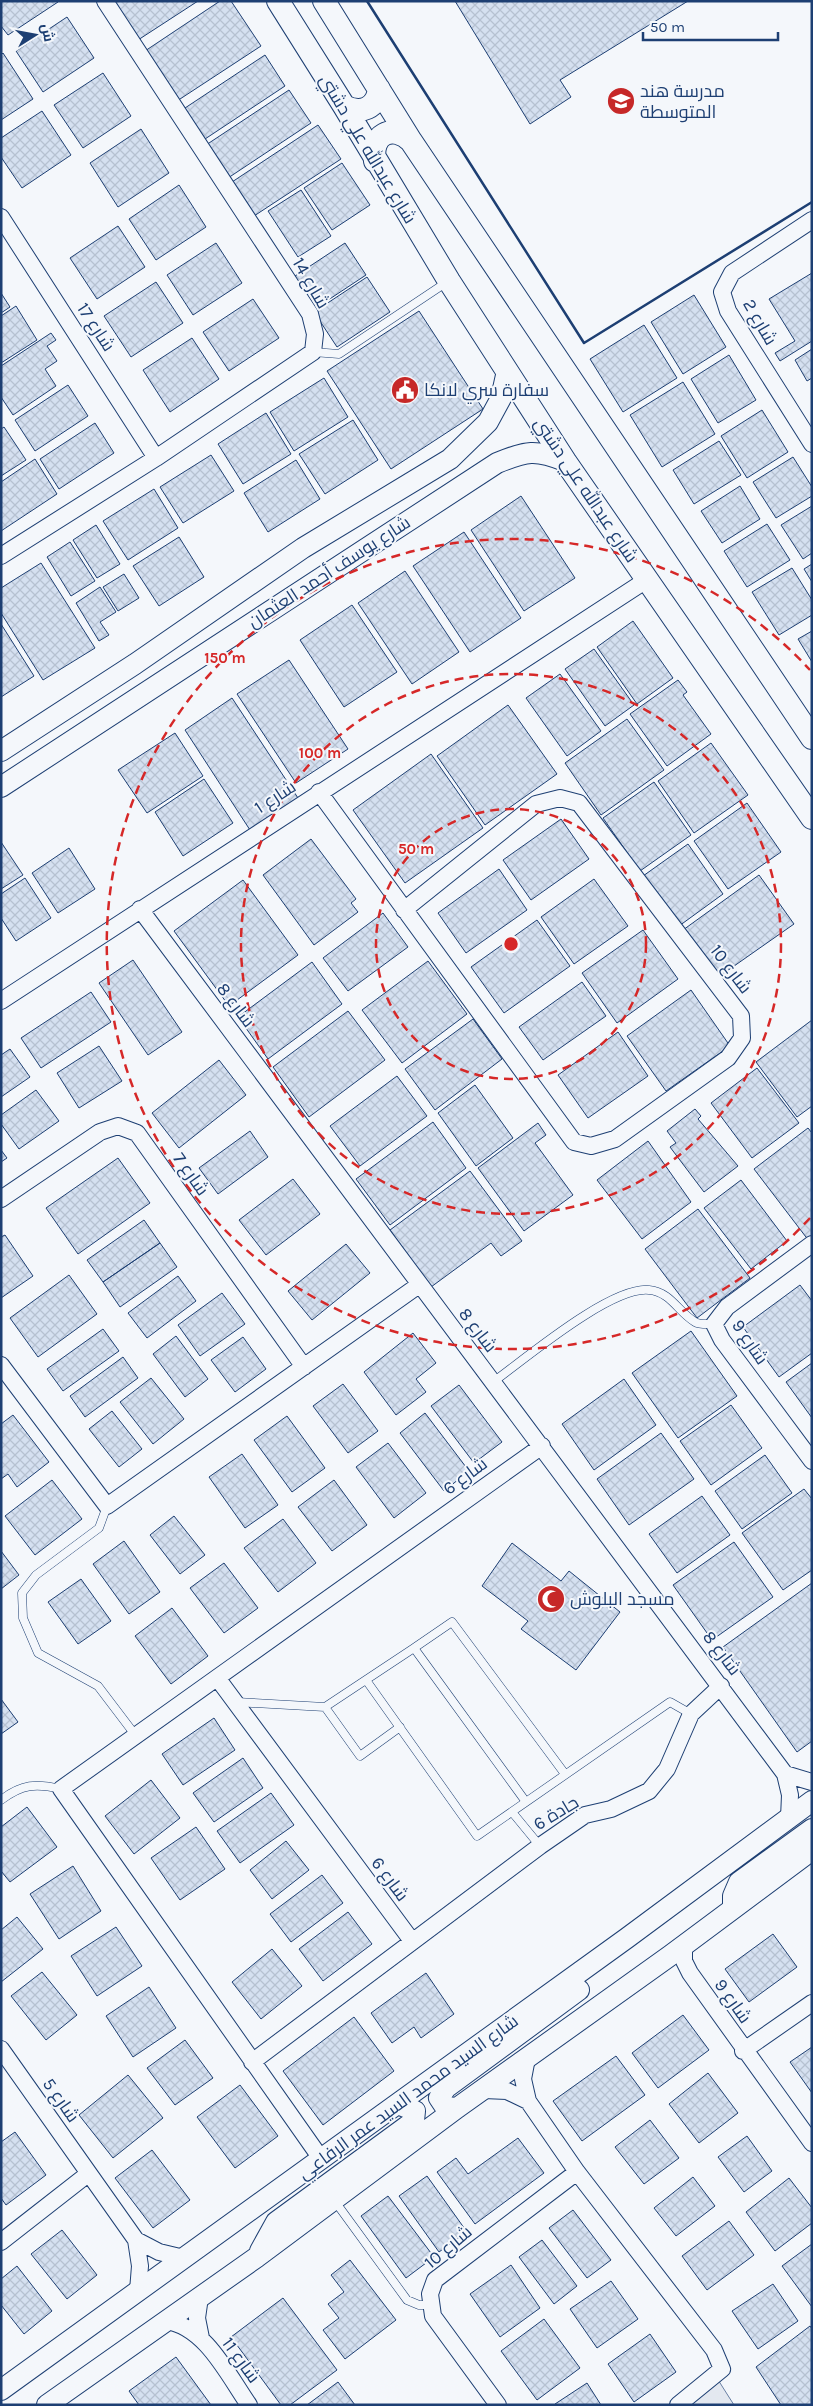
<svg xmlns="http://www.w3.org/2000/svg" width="813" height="2406" viewBox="0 0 813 2406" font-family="Karla,Cairo,sans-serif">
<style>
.parking{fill:#e3e8f0;stroke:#687fa3}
.building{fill:url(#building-cross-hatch);stroke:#1d3f73}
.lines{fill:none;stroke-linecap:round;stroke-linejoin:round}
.service-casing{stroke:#1d3f73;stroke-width:9}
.minor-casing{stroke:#1d3f73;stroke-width:18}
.tertiary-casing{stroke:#1d3f73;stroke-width:22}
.secondary-casing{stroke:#1d3f73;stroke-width:24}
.service{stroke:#f4f7fb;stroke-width:8}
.minor{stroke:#f4f7fb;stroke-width:16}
.tertiary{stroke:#f4f7fb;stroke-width:20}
.secondary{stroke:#f4f7fb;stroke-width:22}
.wall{stroke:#1d3f73;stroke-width:2.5}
.ring{fill:none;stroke:#d62828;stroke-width:2.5;stroke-dasharray:9 6}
.labels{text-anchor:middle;stroke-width:4;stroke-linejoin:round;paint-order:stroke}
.poi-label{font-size:18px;fill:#1d3f73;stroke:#f4f7fb;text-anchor:start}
.street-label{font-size:18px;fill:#1d3f73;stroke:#f4f7fb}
.centre{fill:#d62828;stroke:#f4f7fb;stroke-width:2.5}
.ring-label{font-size:15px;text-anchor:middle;font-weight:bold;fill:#d62828;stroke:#f4f7fb;stroke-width:4;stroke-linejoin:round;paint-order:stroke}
</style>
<defs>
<pattern id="building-cross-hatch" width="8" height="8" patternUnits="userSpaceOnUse" patternTransform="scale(1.25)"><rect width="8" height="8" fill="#d5e0f0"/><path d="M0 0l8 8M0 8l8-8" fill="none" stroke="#b6c1d1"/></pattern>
</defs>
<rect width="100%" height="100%" fill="#f4f7fb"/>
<path class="parking" d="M715,2375L734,2405H678Z"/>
<path class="building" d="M1,1H57L58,2L8,35L1,26Z
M113,1H198L138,40Z
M220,1H231L261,46L177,101L145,51Z
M455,1H688L560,80L571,97L530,124Z
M67,17L94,58L43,92L16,51Z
M3,53L33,99L1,120V55Z
M265,55L285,86L202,141L182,110Z
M103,73L131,116L83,148L54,105Z
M289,90L311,123L228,178L206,145Z
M42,111L71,155L22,188L1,157V138Z
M318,125L341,159L254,216L232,182Z
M141,129L169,173L118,207L90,163Z
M342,163L370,205L332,230L304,188Z
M179,185L206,227L156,260L129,219Z
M301,190L331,236L298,257L268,211Z
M118,226L145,267L97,299L70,258Z
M216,243L242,283L193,315L167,275Z
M345,243L366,275L313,310L292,278Z
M812,273V341L780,361L775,353L795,341L769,299Z
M367,277L390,312L337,347L314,312Z
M156,282L183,323L131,357L104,316Z
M1,293L10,307L1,313Z
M694,295L726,347L683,374L651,322Z
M253,299L279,338L229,371L203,332Z
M16,306L37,340L1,363V316Z
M419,311L483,409L391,469L327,371Z
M644,325L677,378L623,412L590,359Z
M51,333L56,340L47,346L57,361L45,369L56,386L13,415L1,397V366Z
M192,338L219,379L170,412L143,370Z
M812,349V378L807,381L795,360Z
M729,355L756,400L718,423L691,379Z
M324,378L348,417L294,451L270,412Z
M683,382L715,434L662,467L630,415Z
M68,385L88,416L35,451L15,420Z
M762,410L788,452L747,478L721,436Z
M266,413L291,454L243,484L218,444Z
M353,420L378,460L325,494L299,454Z
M95,423L114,453L59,489L40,459Z
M4,427L26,460L1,476V429Z
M719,441L741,475L694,504L673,470Z
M211,455L234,491L183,523L160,487Z
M793,457L812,487V496L776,518L753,482Z
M35,459L57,494L1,531V482Z
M296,460L320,499L268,532L244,493Z
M740,486L760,519L722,543L701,511Z
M154,489L178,528L128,560L103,521Z
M521,496L575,578L524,611L471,530Z
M812,506V553L803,559L781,525Z
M767,524L790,560L747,587L724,551Z
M96,525L120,564L97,578L73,540Z
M464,532L521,618L470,652L413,566Z
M179,537L204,577L159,606L133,566Z
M70,542L95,581L71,596L47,557Z
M41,563L95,648L43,680L1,613V588Z
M812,564V582L804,569Z
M792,568L812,600V615L779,635L752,592Z
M405,571L459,652L412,684L358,603Z
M124,574L139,598L118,611L103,587Z
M100,587L116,612L100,622L109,635L99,641L76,603Z
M352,605L397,672L344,707L300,640Z
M633,621L673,678L637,704L597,647Z
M1,624L34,676L1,697Z
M812,631V662L798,639Z
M594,649L634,705L605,726L565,669Z
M289,660L348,749L296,783L237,694Z
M560,674L601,731L567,756L526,698Z
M678,680L687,692L683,695L711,734L667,766L630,714Z
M232,698L298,798L250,830L185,730Z
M508,705L557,774L485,825L437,756Z
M627,719L664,770L601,815L565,763Z
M175,733L203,776L147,813L118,770Z
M711,743L748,795L694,833L658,781Z
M431,754L483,828L405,883L353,810Z
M204,779L233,823L183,856L155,812Z
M654,782L691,835L640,871L603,818Z
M747,803L781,852L728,889L694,841Z
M561,819L589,859L531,900L503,860Z
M311,839L356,899L351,903L358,912L314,945L263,875Z
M1,842L23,875L1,889Z
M688,844L723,894L679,926L643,876Z
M69,848L95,889L58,913L32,873Z
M499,869L527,910L466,953L438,913Z
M759,875L794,924L717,978L683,930Z
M25,878L51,918L16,941L1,918V894Z
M594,879L628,926L574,964L541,917Z
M243,880L298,955L229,1006L174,931Z
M383,913L408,947L348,991L323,958Z
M537,920L570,966L504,1013L471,967Z
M643,930L678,979L617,1023L582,973Z
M133,960L182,1032L148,1055L99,983Z
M428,961L467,1014L402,1063L362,1010Z
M312,962L342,1004L268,1059L238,1017Z
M582,982L606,1016L543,1060L519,1027Z
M691,990L730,1046L666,1091L627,1036Z
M91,992L111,1022L41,1068L21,1038Z
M348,1011L385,1060L309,1117L273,1067Z
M473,1019L502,1059L435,1110L405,1069Z
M812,1020V1106L797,1117L756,1062Z
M618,1032L648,1076L588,1118L558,1075Z
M99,1046L122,1081L79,1108L57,1073Z
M10,1049L30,1077L1,1097V1055Z
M219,1060L246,1095L179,1148L152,1113Z
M757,1068L799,1123L752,1158L711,1103Z
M397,1076L427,1116L360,1166L330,1126Z
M475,1085L513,1138L476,1166L438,1113Z
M36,1090L59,1121L19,1149L1,1124V1115Z
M695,1109L701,1116L698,1119L738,1166L704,1192L670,1147L676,1143L667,1131Z
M433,1122L466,1168L390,1225L356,1179Z
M538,1123L546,1135L535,1143L573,1195L524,1231L478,1168Z
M808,1128L812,1133V1239L809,1241L754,1169Z
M250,1131L268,1157L218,1194L199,1168Z
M648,1141L691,1202L642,1239L597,1180Z
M1,1150L7,1158L1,1162Z
M118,1158L150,1203L78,1254L46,1208Z
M470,1171L522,1241L501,1256L491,1243L431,1287L390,1230Z
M293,1179L320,1214L266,1255L239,1220Z
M741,1180L787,1241L751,1269L704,1208Z
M698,1209L750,1278L697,1318L645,1249Z
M144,1220L160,1243L103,1282L87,1260Z
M5,1235L33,1276L1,1298V1237Z
M160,1243L177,1267L120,1307L103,1282Z
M346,1244L370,1273L312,1320L288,1291Z
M69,1275L97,1314L38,1357L10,1318Z
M178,1276L196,1301L147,1338L128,1313Z
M800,1285L812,1301V1353L779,1377L743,1327Z
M222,1293L245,1324L200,1356L178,1325Z
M103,1329L119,1351L63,1391L47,1369Z
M691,1331L737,1396L678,1438L632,1373Z
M413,1333L436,1363L416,1379L426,1392L396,1415L364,1372Z
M176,1336L208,1379L185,1397L153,1354Z
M243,1337L266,1369L235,1392L211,1360Z
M123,1357L138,1378L85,1417L70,1396Z
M812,1363V1418L786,1382Z
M151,1378L184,1419L153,1444L120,1402Z
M624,1379L656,1425L594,1470L562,1424Z
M343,1384L378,1431L348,1453L313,1406Z
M459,1385L502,1442L474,1463L431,1406Z
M731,1405L762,1448L711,1485L680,1441Z
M112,1411L142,1449L119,1467L89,1429Z
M425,1413L469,1471L444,1491L400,1433Z
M13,1415L49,1462L17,1487L8,1474L1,1479V1424Z
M287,1416L325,1468L292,1492L254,1440Z
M661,1433L694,1479L629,1525L597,1479Z
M388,1443L426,1493L394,1518L356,1467Z
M242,1454L278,1505L245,1528L209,1477Z
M765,1455L792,1493L742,1529L715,1491Z
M52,1480L82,1519L35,1555L5,1516Z
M334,1480L367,1525L332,1551L298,1507Z
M804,1489L812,1499V1570L783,1590L742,1533Z
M702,1496L730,1535L677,1573L649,1534Z
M174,1516L205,1555L180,1574L150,1535Z
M283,1519L316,1563L278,1592L244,1548Z
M124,1541L160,1592L129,1614L93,1564Z
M734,1542L773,1597L712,1640L673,1585Z
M512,1543L561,1581L569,1571L620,1612L576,1670L521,1629L528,1621L482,1586Z
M1,1551L19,1575L1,1589Z
M224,1563L258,1608L224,1633L190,1588Z
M81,1579L111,1621L78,1644L48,1602Z
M812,1583V1741L797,1752L723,1647Z
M172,1608L208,1656L171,1684L135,1636Z
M1,1699L18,1722L1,1734Z
M214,1718L235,1750L183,1785L162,1754Z
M243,1758L263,1788L214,1822L193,1793Z
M151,1780L180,1818L134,1854L105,1816Z
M271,1793L294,1825L240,1863L217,1831Z
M27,1807L57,1847L10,1882L1,1871V1827Z
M196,1827L225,1869L180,1900L151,1858Z
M286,1841L309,1870L272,1899L250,1870Z
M73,1866L101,1911L59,1939L30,1894Z
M322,1875L343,1903L291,1942L270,1914Z
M348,1912L372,1944L323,1981L299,1949Z
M17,1917L43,1949L1,1982V1930Z
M116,1927L142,1966L97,1996L71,1956Z
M773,1934L797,1967L749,2002L725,1969Z
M272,1949L302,1986L261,2019L232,1982Z
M42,1972L77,2015L46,2040L11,1996Z
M426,1973L454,2014L421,2038L414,2027L392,2043L371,2013Z
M149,1987L176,2028L133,2057L106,2016Z
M683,2015L709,2050L658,2088L632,2053Z
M354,2017L394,2071L323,2125L283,2071Z
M185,2040L213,2078L175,2105L147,2068Z
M812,2047V2093L790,2062Z
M616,2056L645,2095L582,2141L553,2101Z
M708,2073L738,2113L699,2143L669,2104Z
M128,2075L163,2118L113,2158L79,2115Z
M240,2085L278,2136L235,2168L197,2117Z
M650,2120L679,2158L644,2184L615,2147Z
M15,2132L46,2175L6,2205L1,2198V2142Z
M747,2136L772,2171L744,2192L718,2157Z
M518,2138L544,2173L475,2224L437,2172L456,2158L468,2174Z
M152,2150L190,2200L153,2228L115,2178Z
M427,2176L467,2232L439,2252L399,2196Z
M693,2177L715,2206L676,2236L654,2208Z
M789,2178L812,2208V2223L775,2251L746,2212Z
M388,2196L434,2257L406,2278L361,2216Z
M573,2210L611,2260L587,2278L549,2228Z
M729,2221L754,2255L707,2290L682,2256Z
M62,2230L97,2275L67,2299L31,2254Z
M542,2240L577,2286L554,2304L519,2257Z
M812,2244V2307L782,2266Z
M350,2260L396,2320L345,2359L323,2330L339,2318L328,2304L344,2292L331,2275Z
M511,2265L540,2308L500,2337L470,2294Z
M17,2266L52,2311L24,2334L1,2305V2279Z
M611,2281L638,2319L597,2348L570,2309Z
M773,2284L798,2321L758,2349L732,2311Z
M283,2298L337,2370L290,2405H281L231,2337Z
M544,2319L580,2368L537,2400L501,2351Z
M810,2326L812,2329V2405H781L756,2367Z
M650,2334L676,2372L634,2402L608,2364Z
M176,2357L211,2405H139L129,2391Z
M338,2382L355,2405H307Z
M587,2383L601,2405H555V2404Z"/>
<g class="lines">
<defs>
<path id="service" d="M313,352L339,354L447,282
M493,1382C525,1359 611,1286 649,1290C671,1292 678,1312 695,1322C700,1325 708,1324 714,1324
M107,1506L99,1528L36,1575L22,1593L23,1618L38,1653L98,1686L136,1736
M414,1648L452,1622L565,1774
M366,1680L477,1836L670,1702L691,1714
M236,1702L325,1707L414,1648L526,1802
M325,1707L360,1756L400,1727
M1,1800C22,1784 36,1783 61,1789
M512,1812L540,1846
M334,2200L407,2300L419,2305H432"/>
<path id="minor" d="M1,217L156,458
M812,220L732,273L722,292L728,311L812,444
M1,556L156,458L313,352L315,334L310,314L105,1
M319,792L574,1142L591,1146L615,1139L728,1058L742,1038L741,1016L579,803L560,798L536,804L404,910
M140,909L785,1774L790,1795L789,1818
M1,1001L648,579
M1,1199L100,1132L118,1126L137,1133L304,1367
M812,1244L727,1307L714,1324L722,1340L812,1461
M1,1365L107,1506L419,1285
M218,1679L412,1941
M785,1774L812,1782
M684,1946V1961L690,1973L812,2143
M1,2049L136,2240L159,2252L184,2258
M743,2051L812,2003
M527,2058L523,2079L528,2101L577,2172L714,2350L722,2369L678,2405
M252,2062L540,1846L585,1815L611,1809L649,1791L667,1769L691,1714L721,1686
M484,2090L507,2091L528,2101
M322,2160L61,1789L542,1446
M136,2240L140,2266L138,2291
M1,2242L88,2174
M200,2297L197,2318L201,2338
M166,2321C205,2326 228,2375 249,2405
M498,2405L433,2316L430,2294L435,2280L577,2172"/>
<path id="tertiary" d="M1,751L135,664L303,548L450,459L488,422L501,398L507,371
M1,787L497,463C527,451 535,449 565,461
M733,1907V1896L739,1882L812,1829
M457,2108L445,2107L439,2098L446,2088L579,1990
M260,2251L276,2222L414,2121L415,2111L398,2104
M1,2390L627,1938L812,1801
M47,2405L257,2257L457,2108L671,1955L812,1850"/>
<path id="secondary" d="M278,1L344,106L449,281L565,461L812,818
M324,1L411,141L812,738
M344,106C361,115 377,108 379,89
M375,161C370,135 392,123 411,141"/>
</defs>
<use href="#service" class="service-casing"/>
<use href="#minor" class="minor-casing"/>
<use href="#tertiary" class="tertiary-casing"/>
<use href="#secondary" class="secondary-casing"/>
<use href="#service" class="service"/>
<use href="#minor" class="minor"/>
<use href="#tertiary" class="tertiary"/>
<use href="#secondary" class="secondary"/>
<path class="wall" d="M367,1L584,343L812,202"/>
</g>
<g class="ring">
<circle cx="511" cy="944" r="135"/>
<circle cx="511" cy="944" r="270"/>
<path d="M810 1218A405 405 0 1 1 810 670"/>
</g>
<defs>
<symbol id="school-disc" viewBox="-11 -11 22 22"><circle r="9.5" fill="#c62828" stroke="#f4f7fb"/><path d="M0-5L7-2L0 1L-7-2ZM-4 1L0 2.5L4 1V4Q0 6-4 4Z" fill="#fff"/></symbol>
<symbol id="civic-disc" viewBox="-11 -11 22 22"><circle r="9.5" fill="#c62828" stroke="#f4f7fb"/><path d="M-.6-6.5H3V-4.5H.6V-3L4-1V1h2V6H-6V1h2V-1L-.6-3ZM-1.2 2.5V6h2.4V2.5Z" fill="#fff"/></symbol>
<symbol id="mosque-disc" viewBox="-11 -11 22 22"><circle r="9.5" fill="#c62828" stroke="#f4f7fb"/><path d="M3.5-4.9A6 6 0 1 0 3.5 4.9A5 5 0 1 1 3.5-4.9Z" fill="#fff"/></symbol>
</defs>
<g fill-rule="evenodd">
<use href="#school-disc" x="605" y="85" width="32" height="32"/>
<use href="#civic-disc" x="389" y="374" width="32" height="32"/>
<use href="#mosque-disc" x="535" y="1583" width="32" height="32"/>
</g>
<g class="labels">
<g class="poi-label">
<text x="640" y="97">مدرسة هند<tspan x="640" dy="21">المتوسطة</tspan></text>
<text x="424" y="396">سفارة سري لانكا</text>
<text x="570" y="1605">مسجد البلوش</text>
</g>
<g class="street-label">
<text transform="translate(368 149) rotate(59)" y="6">شارع عبدالله علي دشتي</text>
<text transform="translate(311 283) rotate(60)" y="6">شارع 14</text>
<text transform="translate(760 322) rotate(60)" y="6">شارع 2</text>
<text transform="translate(96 327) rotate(57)" y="6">شارع 17</text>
<text transform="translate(586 490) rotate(56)" y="6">شارع عبدالله علي دشتي</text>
<text transform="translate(329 572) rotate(-33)" y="6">شارع يوسف أحمد العثمان</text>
<text transform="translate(275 797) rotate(-33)" y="6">شارع 1</text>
<text transform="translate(731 969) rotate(53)" y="6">شارع 10</text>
<text transform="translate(236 1005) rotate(53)" y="6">شارع 8</text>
<text transform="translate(191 1174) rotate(55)" y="6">شارع 7</text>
<text transform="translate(478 1330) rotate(53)" y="6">شارع 8</text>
<text transform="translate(750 1342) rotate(56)" y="6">شارع 9</text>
<text transform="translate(465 1476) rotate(-36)" y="6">شارع 6</text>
<text transform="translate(722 1653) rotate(53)" y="6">شارع 8</text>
<text transform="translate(556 1813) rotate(-31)" y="6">جادة 6</text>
<text transform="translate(390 1879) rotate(54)" y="6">شارع 6</text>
<text transform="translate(733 2001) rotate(55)" y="6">شارع 9</text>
<text transform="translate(408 2097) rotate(-36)" y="6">شارع السيد محمد السيد عمر الرفاعي</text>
<text transform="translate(61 2100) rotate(55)" y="6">شارع 5</text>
<text transform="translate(448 2247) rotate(-40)" y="6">شارع 10</text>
<text transform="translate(241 2360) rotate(54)" y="6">شارع 11</text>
</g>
</g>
<circle cx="511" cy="944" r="8" class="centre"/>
<g class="ring-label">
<text x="225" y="663">150 m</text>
<text x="320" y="758">100 m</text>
<text x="416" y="854">50 m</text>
</g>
<rect width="813" height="2406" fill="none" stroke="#1d3f73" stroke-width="5"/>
<g transform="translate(35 35) rotate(79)" stroke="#f4f7fb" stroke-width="4" paint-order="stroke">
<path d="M0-4L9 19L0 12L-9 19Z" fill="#1d3f73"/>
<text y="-8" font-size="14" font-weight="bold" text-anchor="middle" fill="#1d3f73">ش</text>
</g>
<path d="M643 32v8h135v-8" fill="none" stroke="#1d3f73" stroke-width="2.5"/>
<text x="650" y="32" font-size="15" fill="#1d3f73" stroke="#f4f7fb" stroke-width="4" paint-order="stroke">50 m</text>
</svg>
